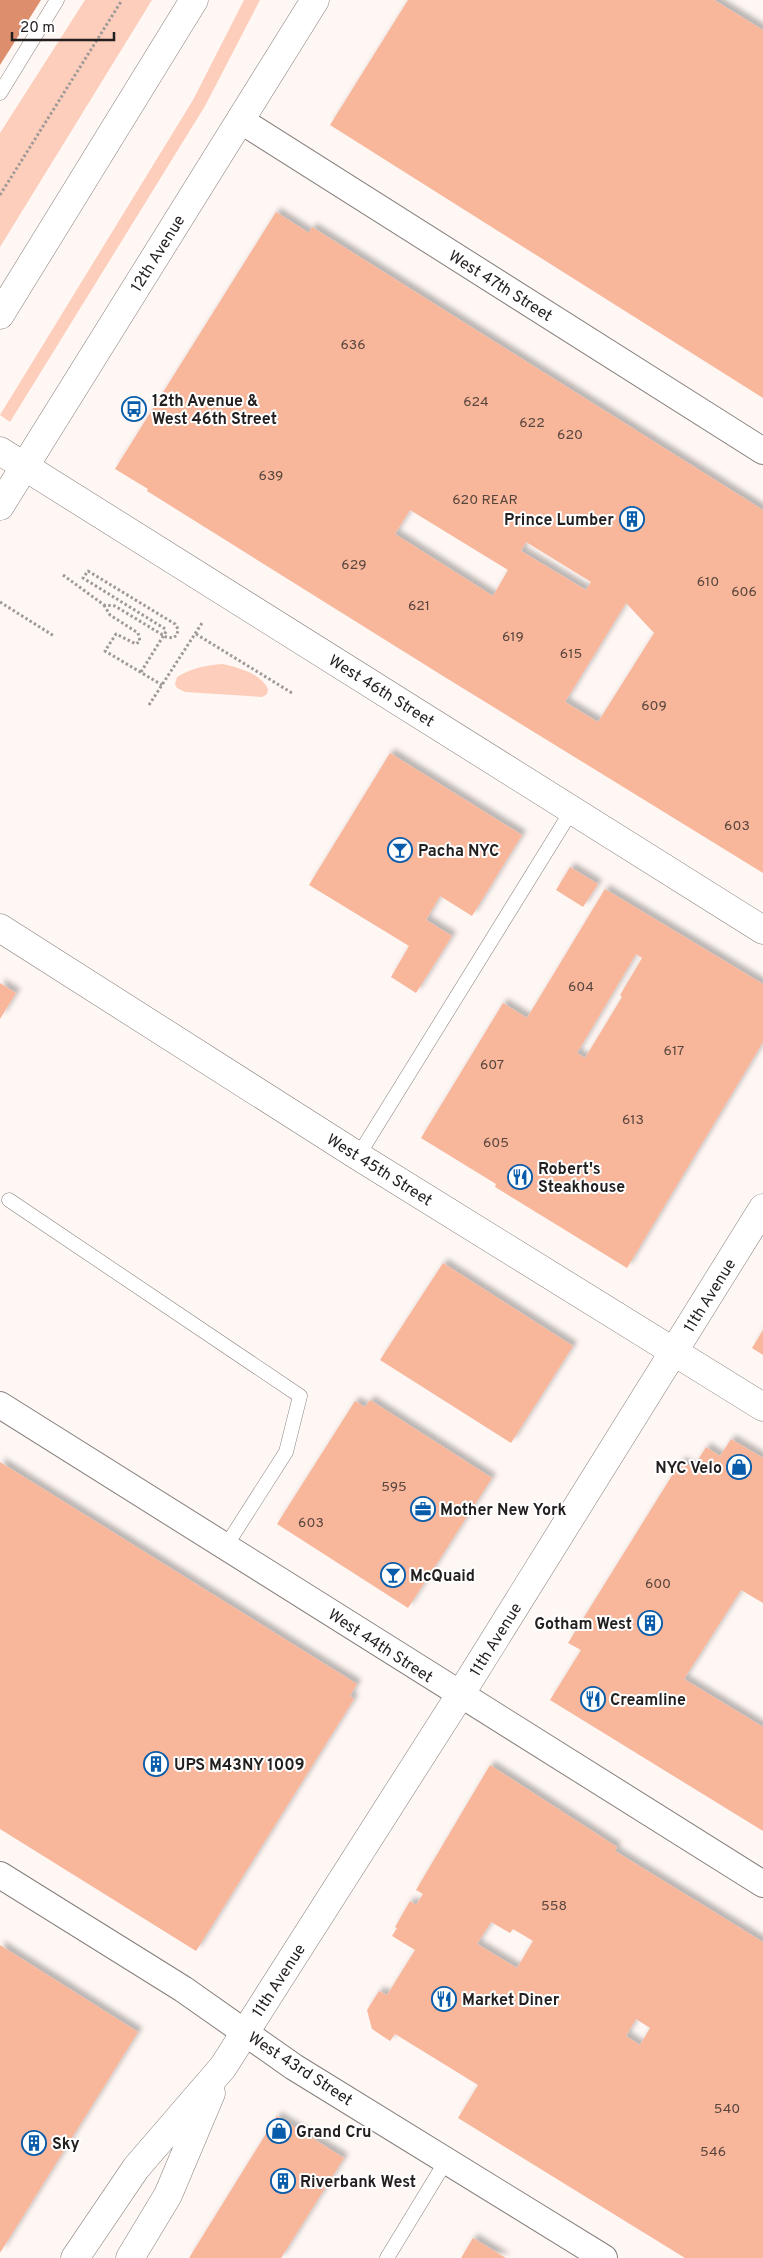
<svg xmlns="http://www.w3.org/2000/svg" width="763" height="2258" viewBox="0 0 763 2258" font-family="Overpass,sans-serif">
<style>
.green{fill:#fdcebb}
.water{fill:#dd8e6c}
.building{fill:#f8b69b;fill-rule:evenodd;filter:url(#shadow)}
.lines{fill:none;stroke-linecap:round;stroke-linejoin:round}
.service-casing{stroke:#857e7b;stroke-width:15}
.minor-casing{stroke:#857e7b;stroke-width:28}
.secondary-casing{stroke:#857e7b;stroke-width:29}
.trunk-casing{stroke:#857e7b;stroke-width:29}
.path{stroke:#9f9997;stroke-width:3;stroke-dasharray:2.5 2.5;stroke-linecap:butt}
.service{stroke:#fff;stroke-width:14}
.minor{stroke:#fff;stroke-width:26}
.secondary{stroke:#fff;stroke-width:28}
.trunk{stroke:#fff;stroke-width:28}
.path-bridge{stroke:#9f9997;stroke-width:3;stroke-dasharray:2.5 2.5;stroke-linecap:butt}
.labels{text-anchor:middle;stroke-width:4;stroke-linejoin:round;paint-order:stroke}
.number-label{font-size:14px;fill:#58453d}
.street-label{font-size:16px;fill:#221f1e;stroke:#fff}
.poi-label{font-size:16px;font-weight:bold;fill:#221f1e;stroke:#fff;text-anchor:start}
</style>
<defs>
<filter id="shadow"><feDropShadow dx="4.5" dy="-4.5" stdDeviation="2.5" flood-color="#0004"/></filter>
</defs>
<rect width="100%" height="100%" fill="#fff7f4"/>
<path class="green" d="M85,0H152L0,247V133Z
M244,0H260L205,106L10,422L0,415L193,100Z
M223,664C239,668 260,673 268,689L267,694L262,697L185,692L177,688L175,684L177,677C192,668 206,665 223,664Z"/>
<path class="water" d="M0,0H41L0,65Z"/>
<path class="building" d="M408,0H714L763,30V398L330,125Z
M276,212L309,233L312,227L763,510V873L443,676L147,491L148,489L115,469ZM410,510L508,570L493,596L395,534ZM526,542L591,582L586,590L521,551ZM626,603L654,633L598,722L565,702Z
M390,753L522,835L472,916L440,896L426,920L452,936L416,993L391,977L409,946L309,885Z
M570,867L598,884L583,907L556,890Z
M605,889L763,984V1042L627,1268L495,1187L496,1184L421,1138L503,1003L527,1018ZM636,954L642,958L620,995L622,997L585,1058L577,1053Z
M0,983L16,993L0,1019Z
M443,1263L573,1346L511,1443L380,1360Z
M763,1330V1355L752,1348Z
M370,1400L492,1478L408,1608L277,1524L355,1401L365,1407Z
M731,1439L763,1458V1603L741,1590L684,1679L763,1727V1831L550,1700L581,1650L568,1643L681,1461L693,1468L706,1447L720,1456Z
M0,1462L357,1684L350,1696L354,1699L196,1951L0,1829Z
M490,1765L617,1847L615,1851L763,1942V2258H685L458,2118L478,2085L395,2034L390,2041L372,2029L367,2010L379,1991L387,1995L415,1950L392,1936L397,1928L395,1927L410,1901L416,1905L423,1894L416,1890ZM491,1922L510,1933L513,1929L533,1941L517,1968L477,1944ZM636,2019L650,2028L640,2045L626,2036Z
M0,1945L138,2032L0,2253Z
M277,2116L344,2158L281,2258H189Z
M473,2238L506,2258H461Z"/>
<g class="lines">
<defs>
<path id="service" d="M0,93L57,0
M358,1156L572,810
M9,1200L300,1396L286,1452L226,1546
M387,2258L446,2161"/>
<path id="minor" d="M240,120L763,451
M0,1405L763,1884
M0,1875L183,1989L294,2067L604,2258"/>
<path id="secondary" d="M0,451L763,930
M0,928L358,1156L763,1407
M75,2258L136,2168L223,2067L460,1695L763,1208
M130,2258L168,2195L211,2093"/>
<path id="trunk" d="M0,315L194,0
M0,506L315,0"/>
</defs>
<use href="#service" class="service-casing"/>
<use href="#minor" class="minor-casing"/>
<use href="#secondary" class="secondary-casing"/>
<use href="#trunk" class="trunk-casing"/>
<path class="path" d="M0,195L122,0
M0,602L54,636
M104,605L110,615L138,633L140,641L136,644L116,634L105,651L162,685
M196,634L292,693
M141,672L167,630
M149,705L202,623"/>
<use href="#service" class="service"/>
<use href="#minor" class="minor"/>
<use href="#secondary" class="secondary"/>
<use href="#trunk" class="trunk"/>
<path class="path-bridge" d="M63,575L104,605L115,606L166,637L173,638L177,635L178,629L175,624L88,571L83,578L167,630"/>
</g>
<defs>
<symbol id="bus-ring" viewBox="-11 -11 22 22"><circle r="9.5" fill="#fff" stroke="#095caa" stroke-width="1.5"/><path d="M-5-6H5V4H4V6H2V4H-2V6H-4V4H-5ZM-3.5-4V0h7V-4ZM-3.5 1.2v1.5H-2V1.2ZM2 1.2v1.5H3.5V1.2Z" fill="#095caa"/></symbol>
<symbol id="building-ring" viewBox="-11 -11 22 22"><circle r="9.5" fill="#fff" stroke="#095caa" stroke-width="1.5"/><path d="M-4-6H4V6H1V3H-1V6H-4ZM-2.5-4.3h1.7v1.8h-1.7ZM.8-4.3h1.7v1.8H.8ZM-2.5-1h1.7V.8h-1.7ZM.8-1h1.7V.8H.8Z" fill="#095caa"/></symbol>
<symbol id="bar-ring" viewBox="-11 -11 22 22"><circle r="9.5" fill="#fff" stroke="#095caa" stroke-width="1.5"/><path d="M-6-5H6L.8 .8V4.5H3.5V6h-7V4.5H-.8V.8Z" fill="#095caa"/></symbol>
<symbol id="restaurant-ring" viewBox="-11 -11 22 22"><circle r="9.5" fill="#fff" stroke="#095caa" stroke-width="1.5"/><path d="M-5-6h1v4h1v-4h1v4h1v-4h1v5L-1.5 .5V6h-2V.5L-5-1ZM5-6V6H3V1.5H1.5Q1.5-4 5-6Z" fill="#095caa"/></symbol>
<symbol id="shop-ring" viewBox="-11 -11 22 22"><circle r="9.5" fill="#fff" stroke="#095caa" stroke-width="1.5"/><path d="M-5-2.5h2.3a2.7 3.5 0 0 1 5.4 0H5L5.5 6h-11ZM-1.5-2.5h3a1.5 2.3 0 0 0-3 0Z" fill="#095caa"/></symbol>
<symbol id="office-ring" viewBox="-11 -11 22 22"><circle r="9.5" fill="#fff" stroke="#095caa" stroke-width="1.5"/><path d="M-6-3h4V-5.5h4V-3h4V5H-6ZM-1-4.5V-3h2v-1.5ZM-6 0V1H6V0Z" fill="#095caa"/></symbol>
</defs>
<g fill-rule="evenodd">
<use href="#bus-ring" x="120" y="395" width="28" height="28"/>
<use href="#building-ring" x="618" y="505" width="28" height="28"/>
<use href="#bar-ring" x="386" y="836" width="28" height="28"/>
<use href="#restaurant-ring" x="506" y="1163" width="28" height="28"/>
<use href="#shop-ring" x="725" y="1453" width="28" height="28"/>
<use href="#office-ring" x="409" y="1495" width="28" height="28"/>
<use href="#bar-ring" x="379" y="1561" width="28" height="28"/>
<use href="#building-ring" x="636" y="1609" width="28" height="28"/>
<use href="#restaurant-ring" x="579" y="1685" width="28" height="28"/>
<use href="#building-ring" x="142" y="1750" width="28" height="28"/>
<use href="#restaurant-ring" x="430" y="1985" width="28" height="28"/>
<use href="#shop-ring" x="265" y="2117" width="28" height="28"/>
<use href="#building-ring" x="20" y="2129" width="28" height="28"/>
<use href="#building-ring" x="269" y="2167" width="28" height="28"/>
</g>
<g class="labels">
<g class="number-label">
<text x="353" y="349">636</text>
<text x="476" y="406">624</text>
<text x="532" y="427">622</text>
<text x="570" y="439">620</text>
<text x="271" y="480">639</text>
<text x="485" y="504">620 REAR</text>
<text x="354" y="569">629</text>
<text x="708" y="586">610</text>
<text x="744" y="596">606</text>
<text x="419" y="610">621</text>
<text x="513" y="641">619</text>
<text x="571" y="658">615</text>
<text x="654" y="710">609</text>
<text x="737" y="830">603</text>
<text x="581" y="991">604</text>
<text x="674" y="1055">617</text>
<text x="492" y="1069">607</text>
<text x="633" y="1124">613</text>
<text x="496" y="1147">605</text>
<text x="394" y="1491">595</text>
<text x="311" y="1527">603</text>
<text x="658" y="1588">600</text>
<text x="554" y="1910">558</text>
<text x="727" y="2113">540</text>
<text x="713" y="2156">546</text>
</g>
<g class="street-label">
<text transform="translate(157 253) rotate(-58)" y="6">12th Avenue</text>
<text transform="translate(501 285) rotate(32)" y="6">West 47th Street</text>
<text transform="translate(382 690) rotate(32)" y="6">West 46th Street</text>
<text transform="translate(380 1169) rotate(32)" y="6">West 45th Street</text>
<text transform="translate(709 1295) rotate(-58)" y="6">11th Avenue</text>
<text transform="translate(495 1639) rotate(-58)" y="6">11th Avenue</text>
<text transform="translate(381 1645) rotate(33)" y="6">West 44th Street</text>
<text transform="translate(278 1980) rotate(-57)" y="6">11th Avenue</text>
<text transform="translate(301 2068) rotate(33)" y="6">West 43rd Street</text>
</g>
<g class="poi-label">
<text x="152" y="406">12th Avenue &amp;<tspan x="152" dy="18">West 46th Street</tspan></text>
<text x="614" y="525" text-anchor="end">Prince Lumber</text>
<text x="418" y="856">Pacha NYC</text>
<text x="538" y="1174">Robert's<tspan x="538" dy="18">Steakhouse</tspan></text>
<text x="722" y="1473" text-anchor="end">NYC Velo</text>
<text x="440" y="1515">Mother New York</text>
<text x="410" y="1581">McQuaid</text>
<text x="632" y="1629" text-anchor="end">Gotham West</text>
<text x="610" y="1705">Creamline</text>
<text x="174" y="1770">UPS M43NY 1009</text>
<text x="462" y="2005">Market Diner</text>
<text x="296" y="2137">Grand Cru</text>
<text x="52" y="2149">Sky</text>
<text x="300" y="2187">Riverbank West</text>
</g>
</g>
<path d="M12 32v8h102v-8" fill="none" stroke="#221f1e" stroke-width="2.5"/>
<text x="20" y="32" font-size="15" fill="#221f1e" stroke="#ffffff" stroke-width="4" paint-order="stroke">20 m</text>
</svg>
